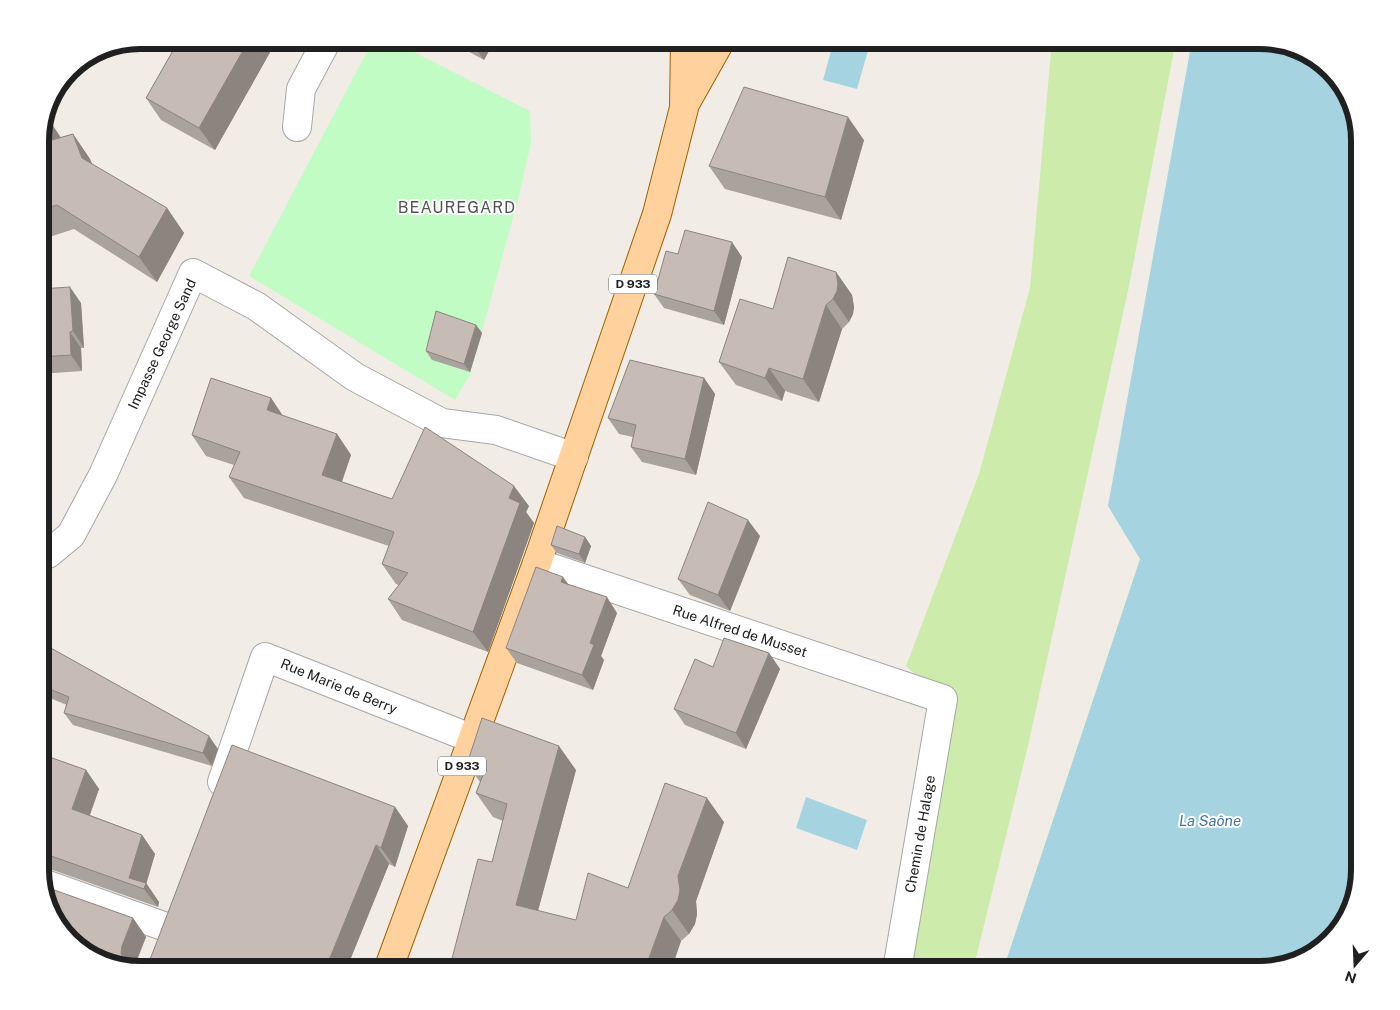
<svg xmlns="http://www.w3.org/2000/svg" width="1400" height="1010" viewBox="0 0 1400 1010" font-family="'Public Sans',sans-serif">
<style>
.grass{fill:#cdecab}
.park{fill:#c2fcc5}
.water{fill:#a5d4e0}
.lines{fill:none;stroke-linecap:round;stroke-linejoin:round}
.street-casing{stroke:#a7a7a7;stroke-width:30}
.primary-casing{stroke:#9c6300;stroke-width:30}
.street{stroke:#fff;stroke-width:28}
.primary{stroke:#ffd29d;stroke-width:28}
.wall{fill:#aaa29c}
.shaded-wall{fill:#8b847f}
.building{fill:#c6bcb5;stroke:#8b847f}
.labels{text-anchor:middle;stroke-width:4;stroke-linejoin:round;paint-order:stroke}
.shield{fill:#fff;stroke:#636363;stroke-width:1}
.shield-label{font-size:12px;font-weight:bold;fill:#202020}
.street-label{font-size:14px;fill:#202020;stroke:#fff}
.water-label{font-size:15px;font-style:italic;fill:#4277a4;stroke:#fff}
.quarter-label{font-size:16px;letter-spacing:1px;fill:#535353;stroke:#fff}
.rim{fill:none;stroke:#202020;stroke-width:6}
</style>
<rect width="100%" height="100%" fill="#f1ede6"/>
<path class="grass" d="M1052,40H1176L1129,286L1028,746L973,970H897L943,699L906,666L979,474L1030,288Z"/>
<path class="park" d="M373,40H390L530,111L531,143L519,196L470,375L455,400L249,276Z"/>
<path class="water" d="M834,40H871L857,89L823,80Z
M1192,40H1260L1321,60L1350,96L1360,140V870L1340,931L1304,960L1260,970H1003L1140,559L1108,506Z
M806,797L867,820L857,850L796,828Z"/>
<g class="lines">
<defs>
<path id="street" d="M297,127L301,89L327,40
M48,554L71,535L103,475L193,273L256,306L355,377L442,423L496,430L574,457
M537,563L943,699L897,970
M222,782L265,657L473,739
M42,883L166,927"/>
<path id="primary" d="M685,104L721,40
M388,970L537,563L657,214L684,108L685,40"/>
</defs>
<use href="#street" class="street-casing"/>
<use href="#primary" class="primary-casing"/>
<use href="#street" class="street"/>
<use href="#primary" class="primary"/>
</g>
<path class="wall" d="M179,40H277L215,150L161,120L146,98Z
M422,40H495L484,60L453,43L427,47Z
M49,120L61,138L73,134L90,159L92,164L167,208L184,233L157,282L74,229L40,240V133Z
M864,140L841,220L725,189L709,166Z
M678,254L742,257L724,325L664,308L654,294Z
M836,272L852,295L854,307L853,314L849,322L842,329L819,402L785,391L782,401L736,385L719,362Z
M40,289L81,303L84,348H81L82,371L40,374Z
M476,325L482,333L470,372L432,360L426,351Z
M704,378L715,394L696,475L642,462L631,447L633,437L619,434L608,418Z
M271,398L283,416L337,434L351,455L342,482L392,499L529,506L526,512L534,523L488,652L402,620L388,599L399,585L396,584L382,564L389,546L244,498L229,477L234,465L206,456L192,435Z
M760,536L730,611L690,595L678,579Z
M585,537L591,546L585,563L557,553L551,545Z
M569,585L617,613L601,656L604,660L593,690L517,663L506,648Z
M40,630L49,642L47,646L218,749L212,766L73,725L64,713L67,705L40,694Z
M769,653L780,669L746,749L685,725L674,709L713,667Z
M467,764L576,770L538,911L576,920L628,888L724,822L696,901L697,914L695,924L689,934L681,941L673,964L692,970H449L492,862L503,821L493,817L476,793L480,782Z
M40,767L86,770L99,789L90,815L142,835L155,854L146,883L159,902L158,907L47,868H40Z
M395,807L408,826L395,867L389,864L346,970H140L79,950L133,918L146,937L135,966L139,967L146,964Z"/>
<path class="shaded-wall" d="M249,40H277L215,150L199,128Z
M470,40H495L484,60Z
M848,117L864,140L841,220L825,197Z
M49,120L66,145L52,140Z
M73,134L90,159L100,183L82,158Z
M167,208L184,233L157,282L139,257Z
M732,242L742,257L724,325L714,311Z
M836,272L852,295L854,307L853,314L849,322L833,299Z
M70,287L81,303L84,348L73,331Z
M826,305L842,329L819,402L803,379Z
M476,325L482,333L470,372L464,364Z
M70,332L81,348L82,371L71,355Z
M769,368L785,391L782,401L765,378Z
M704,378L715,394L696,475L685,459Z
M271,398L285,419L267,410Z
M40,419L48,431L40,464Z
M337,434L351,455L337,495L322,475Z
M514,486L529,506L526,512L534,523L488,652L473,632L509,498Z
M748,520L760,536L730,611L718,595Z
M585,537L591,546L585,563L579,554Z
M563,577L574,592L561,582Z
M607,597L617,613L601,656L604,660L593,690L582,675L590,643Z
M40,630L49,642L44,652L40,646Z
M769,653L780,669L746,749L736,733Z
M209,736L218,749L212,766L203,753Z
M559,746L576,770L533,929L516,905Z
M86,770L99,789L85,828L72,809Z
M707,798L724,822L696,901L697,914L695,924L689,934L672,910L678,876Z
M395,807L408,826L395,867L381,848Z
M142,835L155,854L146,885V883L159,902L158,907L144,889L129,878Z
M376,845L389,864L346,970H325Z
M664,917L681,941L671,970L649,958Z
M133,918L146,937L135,964V968L124,961L121,953L122,946Z
M510,959L518,970H507Z"/>
<path class="building" d="M179,40H249L199,128L146,98Z
M744,87L848,117L825,197L709,166Z
M49,120L52,140L73,134L82,158L167,208L139,257L57,205L40,210V133L43,121Z
M685,230L732,242L714,311L654,294L666,251L678,254Z
M788,257L836,272L838,284L837,291L833,299L826,305L803,379L769,368L765,378L719,362L740,299L773,309Z
M70,287L73,331L70,332L71,355L40,357V289Z
M436,311L476,325L464,364L426,351Z
M630,360L704,378L685,459L631,447L636,425L608,418Z
M211,378L271,398L267,410L337,434L322,475L392,499L425,427L514,486L509,498L520,503L473,632L388,599L408,573L382,564L394,532L229,477L240,452L192,435Z
M708,502L748,520L718,595L678,579Z
M557,526L585,537L579,554L551,545Z
M536,567L563,577L561,582L607,597L590,643L594,645L582,675L506,648Z
M724,638L769,653L736,733L674,709L695,659L713,667Z
M40,642L209,736L203,753L64,713L69,697L40,685Z
M482,718L559,746L516,905L576,920L588,873L628,888L665,783L707,798L678,876L680,890L678,900L672,910L664,917L649,958L692,970H552L510,959L507,970H449L478,859L492,862L507,804L476,793L485,770L467,764Z
M232,745L395,807L381,848L376,845L325,970H140L79,950L50,914L43,886L133,918L122,946L121,953L124,961L132,966L139,967L146,964L151,957Z
M44,755L86,770L72,809L142,835L129,878L146,883L144,889L40,852V767Z"/>
<g class="labels">
<g class="shield">
<rect x="609" y="274.5" width="48" height="19" rx="4"/>
<rect x="438" y="756.5" width="48" height="19" rx="4"/>
</g>
<g class="shield-label">
<text x="633" y="288">D 933</text>
<text x="462" y="770">D 933</text>
</g>
<g class="street-label">
<text transform="translate(162 344) rotate(-65)" y="5">Impasse George Sand</text>
<text transform="translate(740 631) rotate(18)" y="5">Rue Alfred de Musset</text>
<text transform="translate(339 686) rotate(22)" y="5">Rue Marie de Berry</text>
<text transform="translate(920 834) rotate(-80)" y="5">Chemin de Halage</text>
</g>
<g class="water-label">
<text x="1210" y="826">La Saône</text>
</g>
<g class="quarter-label">
<text x="457" y="213">BEAUREGARD</text>
</g>
</g>
<path d="M0 0H1400V1010H0ZM140 49H1260A91 91 0 0 1 1351 140V870A91 91 0 0 1 1260 961H140A91 91 0 0 1 49 870V140A91 91 0 0 1 140 49Z" fill="#fff" fill-rule="evenodd"/>
<path class="rim" d="M140 49H1260A91 91 0 0 1 1351 140V870A91 91 0 0 1 1260 961H140A91 91 0 0 1 49 870V140A91 91 0 0 1 140 49Z"/>
<g transform="translate(1355 965) rotate(199)" stroke="#ffffff" stroke-width="4" paint-order="stroke">
<path d="M0-4L9 19L0 12L-9 19Z" fill="#202020"/>
<text y="-8" font-size="14" font-weight="bold" text-anchor="middle" fill="#202020">N</text>
</g>
</svg>
